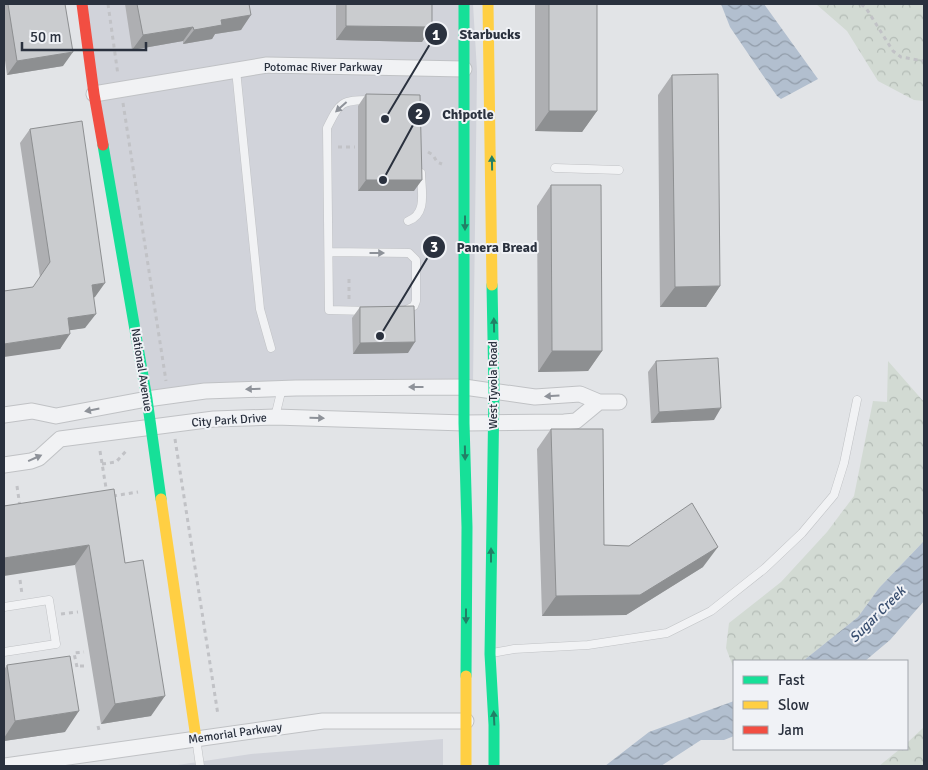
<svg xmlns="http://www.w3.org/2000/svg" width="928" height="770" viewBox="0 0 928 770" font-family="Signika,sans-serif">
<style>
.built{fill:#d1d3da}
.forest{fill:url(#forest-crowns)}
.water{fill:url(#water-waves)}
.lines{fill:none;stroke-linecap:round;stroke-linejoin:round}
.lane-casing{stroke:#c0c2c5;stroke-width:9}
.street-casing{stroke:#c0c2c5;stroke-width:17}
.path{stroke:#c1c2c6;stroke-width:3;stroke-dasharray:4 4;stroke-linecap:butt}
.lane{stroke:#f1f2f4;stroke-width:8}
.street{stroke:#f1f2f4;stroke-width:15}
.fast{stroke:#16e098;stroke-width:11}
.slow{stroke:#ffcf43;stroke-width:11}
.jam{stroke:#f24e42;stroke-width:11}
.wall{fill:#aeafb2}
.shaded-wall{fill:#8d8f91}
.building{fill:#cacccf;stroke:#8d8f91}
.oneway{fill:#8e9299}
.oneway2{fill:#218066}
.labels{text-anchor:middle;stroke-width:4;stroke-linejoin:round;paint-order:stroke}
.street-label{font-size:12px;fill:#2a313e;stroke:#f0f2f6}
.water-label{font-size:14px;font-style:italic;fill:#384e6f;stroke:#f0f2f6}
.leader{fill:none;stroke:#2a313e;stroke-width:2}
.callout-dot{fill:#2a313e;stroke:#f0f2f6;stroke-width:2}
.mark-label{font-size:15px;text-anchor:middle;font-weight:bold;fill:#fff}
.callout-label{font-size:14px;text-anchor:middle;font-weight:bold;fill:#2a313e;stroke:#f0f2f6;stroke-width:4;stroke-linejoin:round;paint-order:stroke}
</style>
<defs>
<pattern id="forest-crowns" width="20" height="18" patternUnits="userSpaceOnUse" patternTransform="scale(1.25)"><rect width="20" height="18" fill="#d2dad3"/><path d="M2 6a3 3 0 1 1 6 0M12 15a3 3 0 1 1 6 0" fill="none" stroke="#b4bcb6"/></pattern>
<pattern id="water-waves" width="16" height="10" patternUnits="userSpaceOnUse" patternTransform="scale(1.25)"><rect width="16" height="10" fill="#b2bfcf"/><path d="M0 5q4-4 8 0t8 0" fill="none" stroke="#919ca9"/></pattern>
</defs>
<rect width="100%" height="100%" fill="#e2e4e7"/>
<path class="built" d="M84,4H473L477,71L473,383L149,396Z
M443,739V766H171L251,754Z"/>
<path class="forest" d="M816,4H924V101L914,100L878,81L847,31Z
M888,361L924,402V541L879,588L858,617L803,661H734V669L726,648L729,623L781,582L827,532L854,496L873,401L887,402Z
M924,727V766H879L900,749H907V743Z"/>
<path class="water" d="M721,4H764L818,79L781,99L777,96L730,27Z
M924,541V601L890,640L865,661H803L858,617L879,588Z
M734,701V736L724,740H701L661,766H605L649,732Z"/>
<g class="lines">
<defs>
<path id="lane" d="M236,70L260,309L271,348
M555,168L619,170
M408,221C428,214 421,190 421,173
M329,252L409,253L416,260V301L414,306L406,310
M368,311L329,310L327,128C340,102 341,100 370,100
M275,417L282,388
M4,607L49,600L56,644L4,652
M492,653L514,649L588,645L667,633L711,611L764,569L802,533L834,495L844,463L857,400
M196,738L200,766"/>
<path id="street" d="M94,94L267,65L464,69
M4,415L32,411L56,416L147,399L205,391L296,388L464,387L535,397L580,394L599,402H619
M4,465L31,461L39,458L60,439L214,419L275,417L464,423L564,422L576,421L599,402
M5,766L323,721H466"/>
</defs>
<use href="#lane" class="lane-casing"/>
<use href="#street" class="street-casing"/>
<path class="path" d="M108,4L118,75
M861,4L866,8L893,51L901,57L924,61
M123,103L166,381
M338,147H355
M428,152L433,155L437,162L442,164
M349,279V300
M175,439L218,715
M100,451L107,494
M102,464L116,462L127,450
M17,486L20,507
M113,496L138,492
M20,580L22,594
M61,614L78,612
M80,666H84
M77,667L74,653L84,652
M98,726L99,730"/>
<use href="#lane" class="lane"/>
<use href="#street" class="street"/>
<path class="fast" d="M464,4V423L467,527L466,676
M103,145L147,399L161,499
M492,285L494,391L490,654L494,725V766"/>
<path class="slow" d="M488,4L492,285
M161,499L196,738
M466,766V676"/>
<path class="jam" d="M82,4L94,94L103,145"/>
</g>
<path class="wall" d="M4,4H65L63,66L7,75L4,53Z
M125,4H249L241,30L215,34L212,39L183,44V41L132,50Z
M336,4H432L422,42L336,40Z
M535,4H597V111L582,132L535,131Z
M672,75L720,286L706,307H660L658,95Z
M366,94L414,191H358V106Z
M30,129L95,297L93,298L85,328L70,330L60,349L40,277L20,143Z
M551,185L602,351L588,371L538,372L537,206Z
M360,307L408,353L353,354L352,318Z
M656,361L714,420L651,423L648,372Z
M551,429L604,545L703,567L626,615L542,616L537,449Z
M114,489L125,563L151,716L101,724L75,565Z
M7,665L65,732L4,741V670Z"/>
<path class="shaded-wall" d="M251,15L241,30L215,34L212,39L183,44L194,30L221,20Z
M346,26L432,27L422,42L336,40Z
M193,27L183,41L132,50L143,35Z
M73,52L63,66L7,75L17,61Z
M549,111H597L582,132L535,131Z
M366,180H422L414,191H358Z
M105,283L95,297L81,299L92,285Z
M720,286L706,307H660L675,287Z
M96,314L85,328L58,332L68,318Z
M70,334L60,349L4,357V344Z
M415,342L408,353L353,354L360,343Z
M552,351H602L588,371L538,372Z
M721,408L714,420L651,423L659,412Z
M89,545L75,565L4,576V558Z
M718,547L703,567L626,615L542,616L556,596Z
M165,696L151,716L101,724L115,704Z
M79,711L65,732L4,741V738L15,721Z"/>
<path class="building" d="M8,4H65L73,52L17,61Z
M137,4H249L251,15L221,20L222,25L194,30L193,27L143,35Z
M346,4H432V27L346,26Z
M549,4H597V111H549Z
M718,74L720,286L675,287L672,75Z
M366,94L420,95L422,180H366Z
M82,121L105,283L92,285L96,314L68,318L70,334L4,344V291L33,287L50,262L30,129Z
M551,185H601L602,351H552Z
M414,306L415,342L360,343V307Z
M718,358L721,408L659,412L656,361Z
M551,429H603L604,545L629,546L692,503L718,547L640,595L556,596Z
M114,489L125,563L143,560L165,696L115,704L89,545L4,558V506Z
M70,656L79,711L15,721L7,665Z"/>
<defs><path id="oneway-solid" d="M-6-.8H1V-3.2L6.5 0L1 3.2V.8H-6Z" transform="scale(1.25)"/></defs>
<g class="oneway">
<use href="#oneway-solid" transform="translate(341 107) rotate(138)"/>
<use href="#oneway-solid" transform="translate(377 253)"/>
<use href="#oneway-solid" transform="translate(416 387) rotate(180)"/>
<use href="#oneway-solid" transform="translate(253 389) rotate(178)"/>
<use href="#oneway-solid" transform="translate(552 396) rotate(176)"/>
<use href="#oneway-solid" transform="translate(92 410) rotate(169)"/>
<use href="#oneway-solid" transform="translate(317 418) rotate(2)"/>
<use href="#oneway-solid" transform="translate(35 458) rotate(-24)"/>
</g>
<g class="oneway2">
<use href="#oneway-solid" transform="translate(492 163) rotate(-91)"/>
<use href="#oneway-solid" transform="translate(465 223) rotate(90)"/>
<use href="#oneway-solid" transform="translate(494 325) rotate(-91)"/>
<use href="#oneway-solid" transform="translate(465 453) rotate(89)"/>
<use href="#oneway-solid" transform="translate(491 555) rotate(-90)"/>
<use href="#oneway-solid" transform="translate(466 616) rotate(90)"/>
<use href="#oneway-solid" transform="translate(494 718) rotate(-93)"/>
</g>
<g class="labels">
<g class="street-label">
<text x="323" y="71">Potomac River Parkway</text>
<text transform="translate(142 370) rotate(81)" y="4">National Avenue</text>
<text transform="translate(493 385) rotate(-90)" y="4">West Tyvola Road</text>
<text transform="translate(229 420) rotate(-4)" y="4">City Park Drive</text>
<text transform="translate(235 733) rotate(-8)" y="4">Memorial Parkway</text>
</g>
<g class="water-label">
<text transform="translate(877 614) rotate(-45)" y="5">Sugar Creek</text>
</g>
</g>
<path class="leader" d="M385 119L436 34M383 180L419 114M380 336L434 247"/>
<g class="callout-dot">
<circle cx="385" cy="119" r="5"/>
<circle cx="383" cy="180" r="5"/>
<circle cx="380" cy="336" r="5"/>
<circle cx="436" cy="34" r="12"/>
<circle cx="419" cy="114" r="12"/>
<circle cx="434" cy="247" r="12"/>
</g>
<g class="mark-label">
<text x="436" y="40">1</text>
<text x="419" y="119">2</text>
<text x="434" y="252">3</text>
</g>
<g class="callout-label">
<text x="490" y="39">Starbucks</text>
<text x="468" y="119">Chipotle</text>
<text x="497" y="252">Panera Bread</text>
</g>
<rect width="928" height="770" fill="none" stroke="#2a313e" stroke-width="10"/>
<rect x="733" y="660" width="175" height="90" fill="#f0f2f6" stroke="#a1a5ac"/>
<rect x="743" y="676" width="25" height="8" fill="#16e098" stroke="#a1a5ac"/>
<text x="778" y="685" font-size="15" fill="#2a313e">Fast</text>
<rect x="743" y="701" width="25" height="8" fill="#ffcf43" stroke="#a1a5ac"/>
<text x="778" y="710" font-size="15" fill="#2a313e">Slow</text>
<rect x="743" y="726" width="25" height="8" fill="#f24e42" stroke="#a1a5ac"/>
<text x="778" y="735" font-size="15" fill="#2a313e">Jam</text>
<path d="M22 42v8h124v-8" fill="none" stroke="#2a313e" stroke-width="2.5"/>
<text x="30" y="42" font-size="15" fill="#2a313e" stroke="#f0f2f6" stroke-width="4" paint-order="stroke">50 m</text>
</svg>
